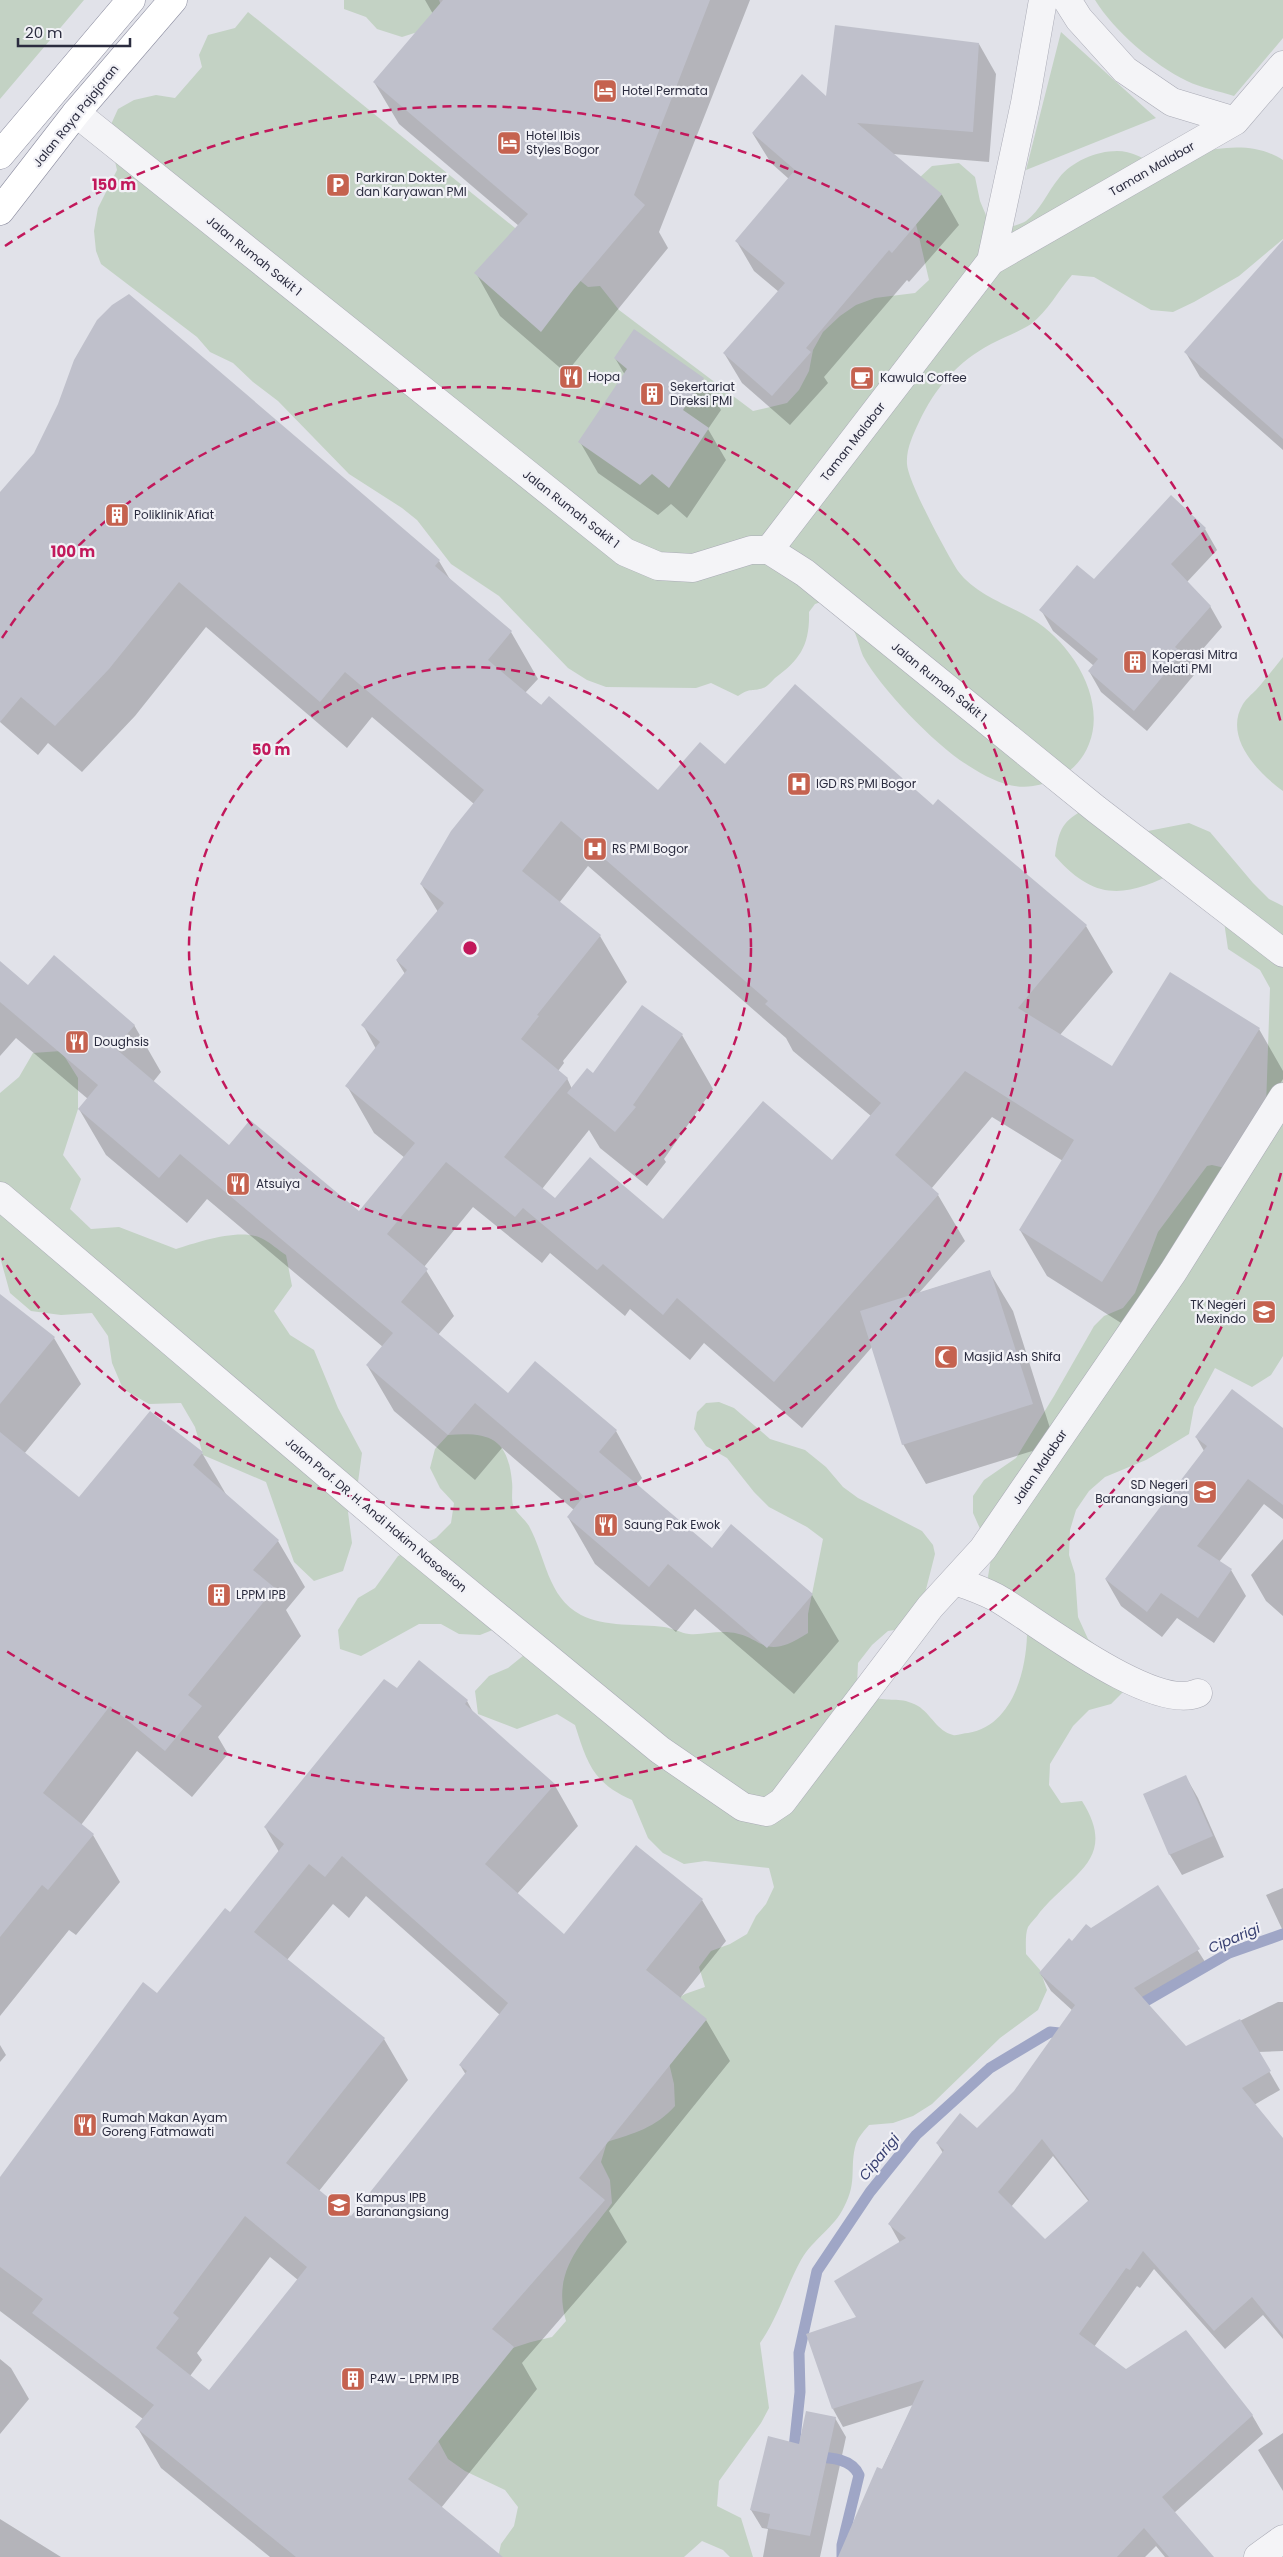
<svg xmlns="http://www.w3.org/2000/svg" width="1283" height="2557" viewBox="0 0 1283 2557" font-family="Poppins,sans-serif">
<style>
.green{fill:#c3d2c4}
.shadow{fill:#0003;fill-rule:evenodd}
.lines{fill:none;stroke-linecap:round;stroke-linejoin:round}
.stream{stroke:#9fa6c6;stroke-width:11}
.building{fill:#bfc0cb;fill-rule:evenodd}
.minor-casing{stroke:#aaabb6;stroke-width:29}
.tertiary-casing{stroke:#aaabb6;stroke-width:29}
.trunk-casing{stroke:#8a8b9e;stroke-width:29}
.minor{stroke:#f4f4f7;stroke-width:28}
.tertiary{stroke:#f4f4f7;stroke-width:28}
.trunk{stroke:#fff;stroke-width:28}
.ring{fill:none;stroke:#c2185b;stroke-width:2.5;stroke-dasharray:9 6}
.labels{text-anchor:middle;stroke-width:4.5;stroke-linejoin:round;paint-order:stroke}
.poi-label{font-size:12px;fill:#2b2c3f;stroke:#f1f1f6;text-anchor:start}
.street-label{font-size:12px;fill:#2b2c3f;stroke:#f1f1f6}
.water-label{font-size:14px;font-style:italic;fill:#373f71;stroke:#f1f1f6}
.centre{fill:#c2185b;stroke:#f1f1f6;stroke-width:2.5}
.ring-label{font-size:15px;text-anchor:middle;font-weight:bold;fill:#c2185b;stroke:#f1f1f6;stroke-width:4.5;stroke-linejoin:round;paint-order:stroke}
</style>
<rect width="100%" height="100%" fill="#e1e2e9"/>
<path class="green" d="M0,0H84L0,99Z
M344,0H439L450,31L427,29L402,37L377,29L366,17L344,9Z
M1095,0H1283V38L1234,96C1219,91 1201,88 1187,81C1154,65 1114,31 1095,0Z
M248,12L578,279L588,287L600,286L619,310L753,411L787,403L799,390L809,371L813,350L823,332L840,316L856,305L875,298L915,293L929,280L916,224L918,179L932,166L959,163L975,177L980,201L988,220L1007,228C1013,226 1021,224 1026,221C1040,211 1048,191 1059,178C1071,162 1096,151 1117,151C1131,151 1145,159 1157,165C1195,152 1246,136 1283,160V239L1239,276L1194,302L1173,312L1151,310L1094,277L1072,275C1058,291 1048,311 1031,324C1019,332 1004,337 991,344C957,362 935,388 919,422C913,435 906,449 907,464C908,482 947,554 958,571C976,595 1007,604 1032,619C1071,642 1107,699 1089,744C1080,768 1058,782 1033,786C1010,790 988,778 969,766C937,747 881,689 863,656C860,649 858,640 855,633C849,621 833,611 824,601L815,604L809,612C810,645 800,660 775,678C772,681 767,687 763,688C752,692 751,687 738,696L711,683L696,688L606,687L587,680L568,668L499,596L451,564L417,520L402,508L349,474L278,401L253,382L233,363L210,352L197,337L101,264L96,251L94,231L98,208L117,170L108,131L118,109L134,100L156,95L175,98L202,67L199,55L208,35L235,28Z
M1061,32L1156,118L1026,170Z
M1283,657V791C1258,773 1223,737 1243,704C1246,699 1252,694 1256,690C1266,679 1274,668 1283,657Z
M1087,808L1108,810L1148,831L1189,823L1210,832L1253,883L1269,899L1283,906V1356L1271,1375L1252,1387L1215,1368L1194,1407L1189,1434L1146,1460L1105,1477L1089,1491L1076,1510L1070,1530L1069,1555L1075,1574L1078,1617L1088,1639L1106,1653L1125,1690L1111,1704L1089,1710L1073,1726L1050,1764L1049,1785L1061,1803L1082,1801C1118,1858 1074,1872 1040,1912C1037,1917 1031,1922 1028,1927C1025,1934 1026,1947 1026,1954L1040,1970L1047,1990L1038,2010L1000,2038L932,2104L913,2116L893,2123L869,2125C865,2130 858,2137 856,2144C849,2167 858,2181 844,2207C834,2228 813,2239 801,2260C786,2287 778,2318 760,2343L769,2408L761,2423L719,2481L717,2506L741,2518L753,2557H730L723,2550L702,2541L684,2557H498L501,2544L514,2526L518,2507L505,2490L465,2471L448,2459L428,2422L454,2367L531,2342L552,2337L566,2321C551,2269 583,2243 612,2203L610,2180L601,2162L607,2142C635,2133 655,2128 675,2106L674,2084L669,2063V2004L685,1994L705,1987L699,1967L711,1951L730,1944L747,1934L756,1916L766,1904L774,1887L769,1868L705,1861L684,1864L663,1853L648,1838L632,1800C593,1783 587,1763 575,1725L557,1714L517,1729L478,1714L475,1691L489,1676L508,1668L524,1655L500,1627L480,1635L459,1634L441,1624H419L361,1656L340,1649L338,1630L358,1598L375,1588L398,1556L436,1538L451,1523L454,1503L440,1488L430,1468L435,1449L448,1435C488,1432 508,1437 512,1482C513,1489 511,1498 513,1505C515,1512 525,1519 529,1526C546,1557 547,1597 581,1615C603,1627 640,1624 664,1627C672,1628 681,1633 689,1634C700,1635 712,1632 723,1632C764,1632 759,1665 808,1633V1614L823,1539L807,1527L769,1507L754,1492L727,1458L706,1446L694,1429L697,1412L706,1403L719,1402L734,1408L770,1439L805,1450L826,1467L843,1487L858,1498L922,1531L933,1545L935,1554L921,1609L908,1628L888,1631L872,1645L858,1663L857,1686C863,1690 870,1696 877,1698C891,1702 900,1696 918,1706C931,1714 937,1731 953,1735C957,1736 964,1733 968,1733C1012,1726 1026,1672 1027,1635L996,1607L986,1589L993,1546L981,1531L973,1513V1496L984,1480L1016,1458L1054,1396L1094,1326L1104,1316L1123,1308L1135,1293L1158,1232L1207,1166L1212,1165L1238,1171L1266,1107L1270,988L1260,970L1228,949L1222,908L1178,871C1127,897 1096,903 1055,856C1059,829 1062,821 1087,808Z
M61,1051L78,1078V1109L63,1155L81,1179L70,1209L91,1229L119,1227L176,1249C198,1242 242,1227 263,1239C271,1243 278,1250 286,1255L292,1286L274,1311L290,1335L314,1350L338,1408L362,1453L358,1482L348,1512L352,1543L343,1571L314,1581L294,1562L266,1482L203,1455L195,1427L181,1403L149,1404L123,1389L112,1363L108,1336L92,1313L61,1315L31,1311L10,1293L0,1257V1093L19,1077L33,1053Z"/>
<path class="shadow" d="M425,0H750L659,232L668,248L566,373L500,316L476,273L519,226L399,124L374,82L433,14Z
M979,44L996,74L989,162L893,154L942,195L959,225L909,282L907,280L824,377L828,383L790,425L742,383L724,353L779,292L754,271L737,242L789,179L771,163L753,134L827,99Z
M1283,242V450L1200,377L1186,353Z
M129,296L439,561L451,581L511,632L538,679L525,693L658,792L725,766L933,806L938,801L1086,926L1113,972L1060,1035L1112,1068L1259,1029L1283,1071V1079L1129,1328L1047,1276L1020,1230L1063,1161L992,1117L931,1189L938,1195L965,1241L919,1293L989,1271L1013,1311L1055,1444L926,1484L903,1444L872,1347L802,1428L704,1343L690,1360L630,1309L625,1316L550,1253L542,1263L473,1207L424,1267L454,1316L438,1335L508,1394L616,1431L642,1478L636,1485L712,1549L731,1526L812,1595L839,1641L794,1694L695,1609L676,1632L595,1564L568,1517L574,1510L502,1448L475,1480L394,1411L367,1365L383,1347L207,1199L187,1223L106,1155L79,1109L88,1099L16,1038L0,1056V963L28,987L134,1025L161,1072L153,1082L229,1147L360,1213L405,1158L374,1133L347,1086L376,1049L363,1025L405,974L397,961L438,912L421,884L474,804L372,717L347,748L206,627L135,716L82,772L48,743L38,755L0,722V494L35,454ZM588,866L786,1038L793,1051L871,1116L832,1161L663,1220L555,1200L542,1189L589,1130L600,1148L647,1186L666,1162L664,1159L713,1089L682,1035L593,1075L572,1089L567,1078L558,1071L564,1063L563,1061L627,982L600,936L559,903Z
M615,358L703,379L721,410L708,429L726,460L687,518L671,504L658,515L598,473L580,442L625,375Z
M1205,529L1217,550L1187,582L1210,606L1222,627L1188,666L1194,675L1147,731L1101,692L1089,671L1094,666L1053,631L1041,610L1094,581Z
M0,1295L54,1338L81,1384L24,1454L79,1499L202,1453L227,1496L278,1541L305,1587L286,1610L301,1636L218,1737L228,1754L192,1797L137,1751L81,1825L93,1835L120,1882L76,1935L69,1930L0,2016Z
M1283,1429V1519L1264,1504L1219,1562L1231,1570L1246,1596L1214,1643L1177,1618L1162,1637L1121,1606L1106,1580L1204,1451L1196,1437Z
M1283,1539V1616L1266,1601L1251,1575Z
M397,1690L467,1701L474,1714L554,1784L578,1826L517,1894L564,1936L702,1900L726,1941L680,1998L706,2020L730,2061L609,2211L627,2242L522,2363L537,2389L441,2508L501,2557H270L161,2468L137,2427L143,2419L0,2311V2179L157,1994L230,1914L279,1852L265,1827ZM366,1896L500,2015L460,2065L466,2075L351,2217L319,2191L408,2080L384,2039L287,1960L333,1904L349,1918ZM270,2257L298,2280L209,2391L190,2376L202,2360L197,2353Z
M1186,1777L1198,1798L1224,1857L1182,1875L1170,1855L1144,1795Z
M1157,1887L1209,1968L1147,2005L1185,2048L1278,2002H1283V2051L1258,2052L1280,2090L1254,2105L1283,2140V2339L1263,2315L1225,2349L1154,2269L1140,2288L1137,2286L1094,2347L1126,2370L1252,2415L1263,2434L1174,2513L1212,2557H1165L1156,2546L1145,2557H840L913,2405L843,2427L833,2409L857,2318L900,2243L890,2225L943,2153L937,2143L977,2130L1015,2092L1073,2011L1051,1991L1040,1973L1072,1943ZM1053,2156L1089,2202L1045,2240L1011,2207Z
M1283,1888V1931L1266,1895Z
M0,2045L6,2055L0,2062Z
M0,2359L11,2368L29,2399L0,2434Z
M835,2418L846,2437L820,2557H763L768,2529L762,2528L751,2510L800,2445Z
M1283,2433V2491L1258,2450Z
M0,2519L61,2557H0Z"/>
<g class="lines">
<path class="stream" d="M1132,2009L1229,1953L1283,1934
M842,2557V2545L859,2475C850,2455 822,2458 802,2456L796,2453L794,2448L800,2392L799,2353L817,2271L870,2192L916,2135L990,2068L1050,2032L1069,2034"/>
</g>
<path class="building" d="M443,0H710L634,195L645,205L573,290L541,332L474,273L528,214L373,82Z
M835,25L979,43L973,132L857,123L942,194L892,253L889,250L806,348L811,352L772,396L723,353L785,283L735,241L795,170L752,133L802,74L826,96Z
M1283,240V439L1184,352Z
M129,294L440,560L435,566L512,631L488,660L541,705L549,696L658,790L700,742L725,764L795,684L933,805L938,799L1087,925L1018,1008L1112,1066L1170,972L1260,1028L1102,1282L1019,1230L1074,1140L965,1071L895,1155L939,1194L774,1382L677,1298L663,1315L603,1264L597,1270L523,1208L515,1217L446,1162L387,1234L428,1269L401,1302L508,1393L535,1361L617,1430L599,1452L712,1548L731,1524L813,1594L767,1648L668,1564L649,1587L567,1517L584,1496L475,1403L448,1435L366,1365L393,1333L180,1154L159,1178L78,1109L98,1085L0,1002V961L28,985L54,955L135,1025L115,1048L229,1145L250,1120L359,1211L415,1143L345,1086L380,1042L361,1025L407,970L396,960L444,903L420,884L451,831L484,790L345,672L320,702L179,582L109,669L55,726L21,697L0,722V492L34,453L58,404L74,360L97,320L112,305ZM561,821L768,1001L765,1004L881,1103L832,1160L763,1101L663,1219L590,1157L555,1198L504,1157L568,1078L521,1039L539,1016L537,1015L601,935L522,871Z
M634,329L704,378L683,410L709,428L669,488L652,474L640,485L578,442L627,369L614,358Z
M1171,495L1206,528L1171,564L1211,606L1175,647L1182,653L1134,711L1088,671L1098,659L1039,610L1077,565L1094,579Z
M642,1005L683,1034L633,1105L636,1107L615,1132L567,1093L587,1068L593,1073Z
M990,1270L1033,1404L902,1445L860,1311Z
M0,1294L55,1337L0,1404Z
M1232,1389L1283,1428V1505L1248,1479L1197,1546L1232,1569L1198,1618L1161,1593L1147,1612L1105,1579L1207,1446L1195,1437Z
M150,1411L203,1452L193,1465L279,1540L253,1570L275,1588L188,1695L202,1706L165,1751L110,1706L43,1793L94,1834L48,1890L42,1885L0,1937V1432L79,1497Z
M419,1660L468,1700L465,1704L555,1784L485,1864L564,1934L636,1845L703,1899L646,1970L707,2019L579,2178L605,2200L492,2329L514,2347L408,2479L503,2557H296L135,2427L154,2405L32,2313L43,2299L0,2267V2177L143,1982L157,1993L225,1908L230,1912L284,1844L264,1827L384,1679L397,1688ZM342,1856L508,2003L459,2065L467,2071L351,2216L286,2163L385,2038L254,1932L309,1864L325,1877ZM245,2216L307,2267L209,2390L156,2348L179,2318L173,2313Z
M1186,1775L1213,1836L1169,1855L1143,1794Z
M1158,1885L1200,1949L1134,1988L1186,2046L1240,2019L1271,2071L1242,2088L1283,2138V2335L1252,2297L1214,2331L1143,2251L1130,2270L1126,2268L1079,2334L1126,2369L1186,2330L1253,2415L1162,2497L1214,2557H1169L1144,2528L1117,2557H838L877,2467L882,2469L924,2380L832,2409L806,2334L856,2317L834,2281L906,2238L888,2224L944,2150L936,2143L960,2113L977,2128L1014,2091L1075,2005L1039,1973L1069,1938L1072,1941L1086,1924L1091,1928ZM1042,2139L1089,2200L1045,2239L998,2192Z
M806,2411L836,2417L810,2536L767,2528L770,2514L750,2510L768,2436L799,2444Z"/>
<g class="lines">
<defs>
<path id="minor" d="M1067,0L1079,19L1125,70L1172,102L1235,121
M76,113L625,552L658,566L693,568L751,550H769L805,573L1096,809L1283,953
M991,261L1025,103L1043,0
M769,550L991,261L1235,121L1283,65
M956,1581C971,1587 988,1592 1002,1601C1040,1624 1155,1713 1198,1693
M1258,2557L1283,2539"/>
<path id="tertiary" d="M0,1196L402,1538L660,1750L743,1807L767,1812L782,1802L930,1607L983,1549L1173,1272L1283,1097"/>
<path id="trunk" d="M0,155L131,0
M0,211L76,113L173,0"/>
</defs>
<use href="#minor" class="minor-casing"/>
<use href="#tertiary" class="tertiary-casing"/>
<use href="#trunk" class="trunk-casing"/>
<use href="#minor" class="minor"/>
<use href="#tertiary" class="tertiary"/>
<use href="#trunk" class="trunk"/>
</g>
<g class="ring">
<circle cx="470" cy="948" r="281"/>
<path d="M2 638A561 561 0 1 1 2 1258"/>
<path d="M1281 1173A842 842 0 0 1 5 1650M5 246A842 842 0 0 1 1281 723"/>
</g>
<defs>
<symbol id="hotel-square" viewBox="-11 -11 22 22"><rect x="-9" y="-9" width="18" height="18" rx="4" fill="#c5624f" stroke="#f1f1f6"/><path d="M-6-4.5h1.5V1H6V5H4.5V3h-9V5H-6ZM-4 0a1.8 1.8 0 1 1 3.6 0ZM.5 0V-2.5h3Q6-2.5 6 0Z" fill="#fff"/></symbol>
<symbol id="parking-square" viewBox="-11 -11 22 22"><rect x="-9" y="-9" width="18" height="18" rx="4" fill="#c5624f" stroke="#f1f1f6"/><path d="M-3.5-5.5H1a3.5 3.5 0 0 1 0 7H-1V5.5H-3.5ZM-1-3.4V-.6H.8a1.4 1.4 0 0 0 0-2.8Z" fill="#fff"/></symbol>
<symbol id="restaurant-square" viewBox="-11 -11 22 22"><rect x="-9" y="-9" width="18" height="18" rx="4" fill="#c5624f" stroke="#f1f1f6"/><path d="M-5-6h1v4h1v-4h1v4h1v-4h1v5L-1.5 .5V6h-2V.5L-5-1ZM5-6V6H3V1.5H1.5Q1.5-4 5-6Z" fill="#fff"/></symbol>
<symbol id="cafe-square" viewBox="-11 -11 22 22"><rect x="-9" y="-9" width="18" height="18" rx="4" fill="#c5624f" stroke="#f1f1f6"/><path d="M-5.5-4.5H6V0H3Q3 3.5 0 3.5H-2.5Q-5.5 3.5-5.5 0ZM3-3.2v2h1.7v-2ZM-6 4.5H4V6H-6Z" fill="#fff"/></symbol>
<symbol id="building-square" viewBox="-11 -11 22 22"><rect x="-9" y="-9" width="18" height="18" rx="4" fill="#c5624f" stroke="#f1f1f6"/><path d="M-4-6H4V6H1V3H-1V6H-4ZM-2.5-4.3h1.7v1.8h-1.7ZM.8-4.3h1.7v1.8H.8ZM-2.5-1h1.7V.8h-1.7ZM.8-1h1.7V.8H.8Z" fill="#fff"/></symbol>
<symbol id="hospital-square" viewBox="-11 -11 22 22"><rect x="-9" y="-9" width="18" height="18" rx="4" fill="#c5624f" stroke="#f1f1f6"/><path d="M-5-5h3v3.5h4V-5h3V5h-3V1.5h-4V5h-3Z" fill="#fff"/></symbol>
<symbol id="school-square" viewBox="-11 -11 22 22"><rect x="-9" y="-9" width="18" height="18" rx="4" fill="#c5624f" stroke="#f1f1f6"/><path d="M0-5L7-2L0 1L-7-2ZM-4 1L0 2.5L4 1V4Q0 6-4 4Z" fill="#fff"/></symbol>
<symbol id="mosque-square" viewBox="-11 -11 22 22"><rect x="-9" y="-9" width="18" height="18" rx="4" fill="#c5624f" stroke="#f1f1f6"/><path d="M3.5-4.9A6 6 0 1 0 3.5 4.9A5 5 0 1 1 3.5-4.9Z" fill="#fff"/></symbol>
<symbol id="university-square" viewBox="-11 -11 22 22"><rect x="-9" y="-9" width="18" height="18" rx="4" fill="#c5624f" stroke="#f1f1f6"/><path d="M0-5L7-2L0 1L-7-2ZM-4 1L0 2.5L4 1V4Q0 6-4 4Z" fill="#fff"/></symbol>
</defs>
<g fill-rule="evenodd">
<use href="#hotel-square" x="591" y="77" width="28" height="28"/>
<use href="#hotel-square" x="495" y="129" width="28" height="28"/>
<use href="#parking-square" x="324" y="171" width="28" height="28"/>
<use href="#restaurant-square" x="557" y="363" width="28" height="28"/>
<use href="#cafe-square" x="848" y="364" width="28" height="28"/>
<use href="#building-square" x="638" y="380" width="28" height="28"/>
<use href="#building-square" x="103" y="501" width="28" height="28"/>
<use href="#building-square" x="1121" y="648" width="28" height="28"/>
<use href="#hospital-square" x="785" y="770" width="28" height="28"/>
<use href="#hospital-square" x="581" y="835" width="28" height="28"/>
<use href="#restaurant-square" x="63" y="1028" width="28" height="28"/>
<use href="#restaurant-square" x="224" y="1170" width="28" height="28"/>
<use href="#school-square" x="1250" y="1298" width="28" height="28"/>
<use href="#mosque-square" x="932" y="1343" width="28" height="28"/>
<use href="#school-square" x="1191" y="1478" width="28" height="28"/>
<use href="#restaurant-square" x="592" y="1511" width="28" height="28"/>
<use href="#building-square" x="205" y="1581" width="28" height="28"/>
<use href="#restaurant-square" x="71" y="2111" width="28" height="28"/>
<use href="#university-square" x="325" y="2191" width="28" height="28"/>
<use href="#building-square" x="339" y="2365" width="28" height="28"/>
</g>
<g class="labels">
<g class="poi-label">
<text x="622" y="95">Hotel Permata</text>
<text x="526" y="140">Hotel Ibis<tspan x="526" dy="14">Styles Bogor</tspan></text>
<text x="356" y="182">Parkiran Dokter<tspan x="356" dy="14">dan Karyawan PMI</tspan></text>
<text x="588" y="381">Hopa</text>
<text x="880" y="382">Kawula Coffee</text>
<text x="670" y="391">Sekertariat<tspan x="670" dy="14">Direksi PMI</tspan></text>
<text x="134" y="519">Poliklinik Afiat</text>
<text x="1152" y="659">Koperasi Mitra<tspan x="1152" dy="14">Melati PMI</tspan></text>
<text x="816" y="788">IGD RS PMI Bogor</text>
<text x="612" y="853">RS PMI Bogor</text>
<text x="94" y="1046">Doughsis</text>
<text x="256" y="1188">Atsuiya</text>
<text x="1246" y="1309" text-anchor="end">TK Negeri<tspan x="1246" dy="14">Mexindo</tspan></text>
<text x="964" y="1361">Masjid Ash Shifa</text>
<text x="1188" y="1489" text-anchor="end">SD Negeri<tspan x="1188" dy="14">Baranangsiang</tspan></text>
<text x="624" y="1529">Saung Pak Ewok</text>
<text x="236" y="1599">LPPM IPB</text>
<text x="102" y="2122">Rumah Makan Ayam<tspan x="102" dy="14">Goreng Fatmawati</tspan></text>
<text x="356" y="2202">Kampus IPB<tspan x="356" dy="14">Baranangsiang</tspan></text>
<text x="370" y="2383">P4W - LPPM IPB</text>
</g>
<g class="street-label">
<text transform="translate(76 116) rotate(-51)" y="4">Jalan Raya Pajajaran</text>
<text transform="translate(1152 169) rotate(-30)" y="4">Taman Malabar</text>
<text transform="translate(254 256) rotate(39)" y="4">Jalan Rumah Sakit 1</text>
<text transform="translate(853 442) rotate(-52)" y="4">Taman Malabar</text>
<text transform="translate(571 509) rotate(38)" y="4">Jalan Rumah Sakit 1</text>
<text transform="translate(939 682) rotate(39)" y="4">Jalan Rumah Sakit 1</text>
<text transform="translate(1040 1467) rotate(-56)" y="4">Jalan Malabar</text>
<text transform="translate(376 1515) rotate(40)" y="4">Jalan Prof. DR. H. Andi Hakim Nasoetion</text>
</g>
<g class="water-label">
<text transform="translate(1234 1938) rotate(-23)" y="5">Ciparigi</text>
<text transform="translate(879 2157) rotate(-51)" y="5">Ciparigi</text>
</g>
</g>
<circle cx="470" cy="948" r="8" class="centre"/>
<g class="ring-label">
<text x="114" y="190">150 m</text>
<text x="73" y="557">100 m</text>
<text x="271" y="755">50 m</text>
</g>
<path d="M18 38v8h112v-8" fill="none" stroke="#2b2c3f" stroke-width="2.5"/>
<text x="25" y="38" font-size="15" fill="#2b2c3f" stroke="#f1f1f6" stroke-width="4" paint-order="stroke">20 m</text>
</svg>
